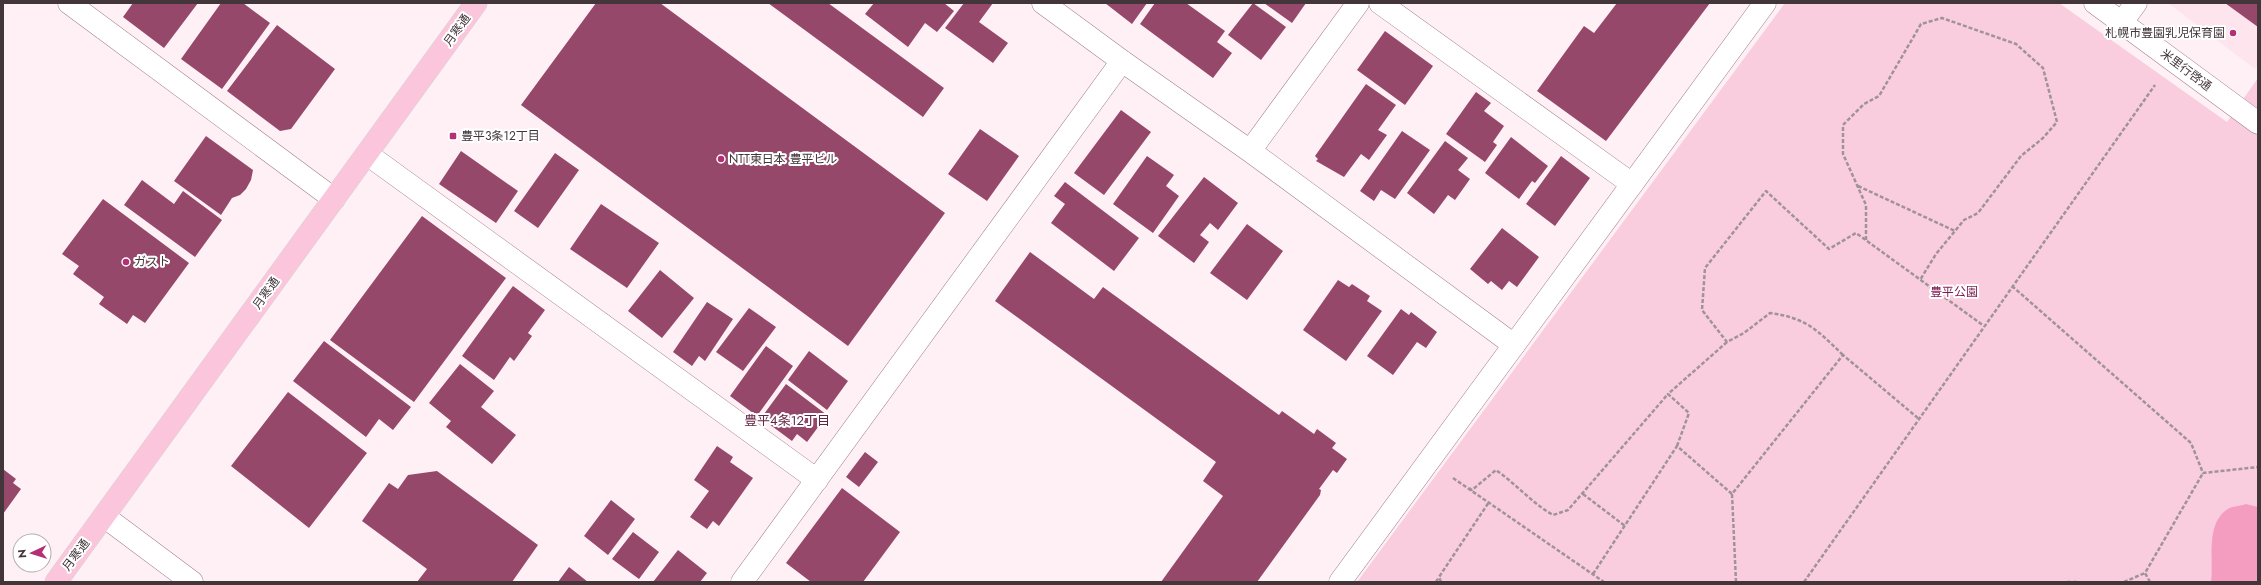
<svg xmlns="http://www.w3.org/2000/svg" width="2261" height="585" viewBox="0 0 2261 585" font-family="Jost,'Noto Sans JP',sans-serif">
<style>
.built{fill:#fde4ed}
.green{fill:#facdde}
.water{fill:#f49dc1}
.building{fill:#96486b}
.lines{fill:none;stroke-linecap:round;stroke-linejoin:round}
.minor-casing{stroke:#a1828e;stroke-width:23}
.tertiary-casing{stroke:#a1828e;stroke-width:23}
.trunk-casing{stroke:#d6d3d4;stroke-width:23}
.path{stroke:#a09398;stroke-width:2.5;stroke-dasharray:4 2;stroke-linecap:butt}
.minor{stroke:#fff;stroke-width:22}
.tertiary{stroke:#fff;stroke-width:22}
.trunk{stroke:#fbc6db;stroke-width:22}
.poi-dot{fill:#b42f75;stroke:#fff;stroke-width:1.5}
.labels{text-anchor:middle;stroke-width:4;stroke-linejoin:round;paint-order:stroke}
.street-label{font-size:12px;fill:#43363b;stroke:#fff}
.poi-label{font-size:12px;fill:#43363b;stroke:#fff;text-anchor:start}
.park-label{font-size:12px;fill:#7d184e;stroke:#fff}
.neighbourhood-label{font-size:13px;fill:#652544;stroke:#fff}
</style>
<rect width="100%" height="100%" fill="#fef0f5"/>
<path class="built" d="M2168,3H2258V64L2255,69Z"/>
<path class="green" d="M1785,3H2059L2227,122L2258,78V582H1357Z"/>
<path class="water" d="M2246,504L2258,507V582H2211C2214,560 2205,523 2228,509C2232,506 2241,506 2246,504Z"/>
<path class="building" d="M133,3H198L164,48L123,17Z
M221,3H243L270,23L222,89L181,59Z
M596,3H660L945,213L848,346L521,105Z
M768,3H828L944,88L923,117Z
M874,3H944L954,11L937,32L925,23L908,47L865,14Z
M964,3H993L979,22L1008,43L993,63L945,28Z
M1105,3H1147L1132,24Z
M1155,3H1186L1225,31L1217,42L1232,53L1213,78L1140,24Z
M1253,3L1286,27L1261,60L1228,35Z
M1264,3H1306L1292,23Z
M1617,3H1710L1606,141L1537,91L1584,26L1594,33Z
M2225,3H2258V27Z
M277,25L335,69L291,129L280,131L227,91Z
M1385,31L1433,66L1405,105L1357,70Z
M1366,84L1396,105L1378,130L1387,135L1369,160L1361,154L1344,177L1316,161L1318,159L1315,156Z
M1476,92L1491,103L1484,111L1504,126L1493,142L1497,145L1485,162L1446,134Z
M1121,110L1151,132L1104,195L1074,173Z
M980,129L1019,156L987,201L948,174Z
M1402,131L1430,150L1395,199L1381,190L1374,201L1360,191Z
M206,136L253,170L251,180L246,189L240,195L232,198L221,215L174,181Z
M1511,137L1548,166L1535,183L1532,181L1519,199L1485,173Z
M1445,141L1468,158L1458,170L1470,179L1455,200L1448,195L1434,214L1407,193Z
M461,151L518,191L496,223L439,184Z
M555,153L579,170L538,228L514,211Z
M1147,156L1174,175L1166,186L1179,196L1153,233L1113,204Z
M1561,156L1590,178L1555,226L1526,204Z
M1204,177L1238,203L1218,230L1210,223L1200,235L1209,242L1194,263L1158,236Z
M142,180L174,204L183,191L222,220L195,257L124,205Z
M1065,182L1139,238L1114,271L1051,223L1065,204L1054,196Z
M103,199L189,263L145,323L133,315L127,324L99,304L104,297L73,274L79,266L62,254Z
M601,204L659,243L627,288L570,249Z
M422,216L506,278L414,402L330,340Z
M1247,224L1283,251L1247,300L1210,273Z
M1502,228L1539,257L1517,287L1509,281L1502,290L1491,281L1488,284L1470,269Z
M1030,252L1094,299L1103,287L1279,415L1282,411L1314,434L1317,429L1336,443L1332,448L1347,459L1337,473L1333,470L1319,489L1321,490L1320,495L1257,582H1161L1223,496L1203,481L1216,462L995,301Z
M660,270L694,298L662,338L628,311Z
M1338,280L1349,287L1352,284L1370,296L1367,301L1382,311L1346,361L1303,330Z
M513,286L545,310L528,333L532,336L514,361L510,357L494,380L462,356Z
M707,302L733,319L705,361L699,356L692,366L673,352Z
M749,308L776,327L743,371L716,352Z
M1401,309L1409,315L1411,312L1437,332L1426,348L1417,342L1393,375L1367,356Z
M324,341L411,407L393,430L379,419L366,437L293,381Z
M766,346L793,366L757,416L730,396Z
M809,351L848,381L827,410L788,380Z
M460,364L494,391L481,407L516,435L492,464L446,427L451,421L429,403Z
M786,384L827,415L807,442L797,434L792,441L761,418Z
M288,392L367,453L309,528L231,466Z
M717,446L733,457L730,462L753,478L719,526L713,521L707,529L690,517L709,491L694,480Z
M865,452L878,462L859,487L846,477Z
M3,469L16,479L13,483L21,489L3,514Z
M437,471L538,545L512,582H417L427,569L362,521L389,483L398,489L408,475Z
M842,488L900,532L863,582H811L786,563Z
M611,500L635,519L608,555L584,536Z
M633,532L659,552L639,579L612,559Z
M678,550L707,573L700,582H653Z
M569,567L588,582H558Z"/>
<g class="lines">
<defs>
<path id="minor" d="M69,3L334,199
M1043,3L1122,61L1250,151L1514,345
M1380,3L1632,184
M2122,22L2136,3
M1250,151L1358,3
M367,154L817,480
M105,517L192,582
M742,582L1122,61"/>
<path id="tertiary" d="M2095,3L2258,123
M1340,582L1765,3"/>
<path id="trunk" d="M56,582L476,3"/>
</defs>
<use href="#minor" class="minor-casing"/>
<use href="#tertiary" class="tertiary-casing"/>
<use href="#trunk" class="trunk-casing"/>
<path class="path" d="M1858,186L1955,231
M1866,240V205L1843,154V125L1864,104L1879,96L1921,24L1942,18L2016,44L2043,68L2057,122L2043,138L2021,156L1978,213L1964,220L1936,254L1920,280
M2012,286L2191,443L2203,473L2258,467
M1843,355C1817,330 1807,318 1770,313L1744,333L1727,342L1702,310L1705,268L1766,191L1829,249L1856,233L1984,326
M1677,446L1689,413L1668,394L1727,342
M1453,478L1604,582
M1469,488L1472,490L1496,470C1516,484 1532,503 1553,515L1568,510L1668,394
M1583,494L1625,526
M1593,574L1677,446L1732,494
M1436,582L1439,577
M1441,582L1439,577L1489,502
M1736,582L1732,494L1843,355L1919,419
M1804,582L2155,85
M2067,582H2079
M2124,582L2145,573
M2150,582L2145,573L2203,473"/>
<use href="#minor" class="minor"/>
<use href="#tertiary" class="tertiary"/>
<use href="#trunk" class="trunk"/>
</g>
<g class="poi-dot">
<circle cx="2233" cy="33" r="4"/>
<rect x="449" y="132" width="8" height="8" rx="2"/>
<circle cx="721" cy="159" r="4"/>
<circle cx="126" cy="262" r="4"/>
</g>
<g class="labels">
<g class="street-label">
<text transform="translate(457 30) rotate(-54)" y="4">月寒通</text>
<text transform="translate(2186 70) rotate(37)" y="4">米里行啓通</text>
<text transform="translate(266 293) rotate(-54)" y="4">月寒通</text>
<text transform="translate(76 555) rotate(-53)" y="4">月寒通</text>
</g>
<g class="poi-label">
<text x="2225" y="37" text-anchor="end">札幌市豊園乳児保育園</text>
<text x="461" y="140">豊平3条12丁目</text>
<text x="729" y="163">NTT東日本 豊平ビル</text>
<text x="134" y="266">ガスト</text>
</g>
<g class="park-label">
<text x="1954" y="296">豊平公園</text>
</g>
<g class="neighbourhood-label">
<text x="787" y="425">豊平4条12丁目</text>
</g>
</g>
<rect width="2261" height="585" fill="none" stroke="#43363b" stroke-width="8"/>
<g transform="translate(32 553) rotate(266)"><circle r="19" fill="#ffffff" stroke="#b4afb1"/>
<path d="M0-3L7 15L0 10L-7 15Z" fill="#b42f75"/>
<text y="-6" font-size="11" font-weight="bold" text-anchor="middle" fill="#43363b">N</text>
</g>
</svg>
